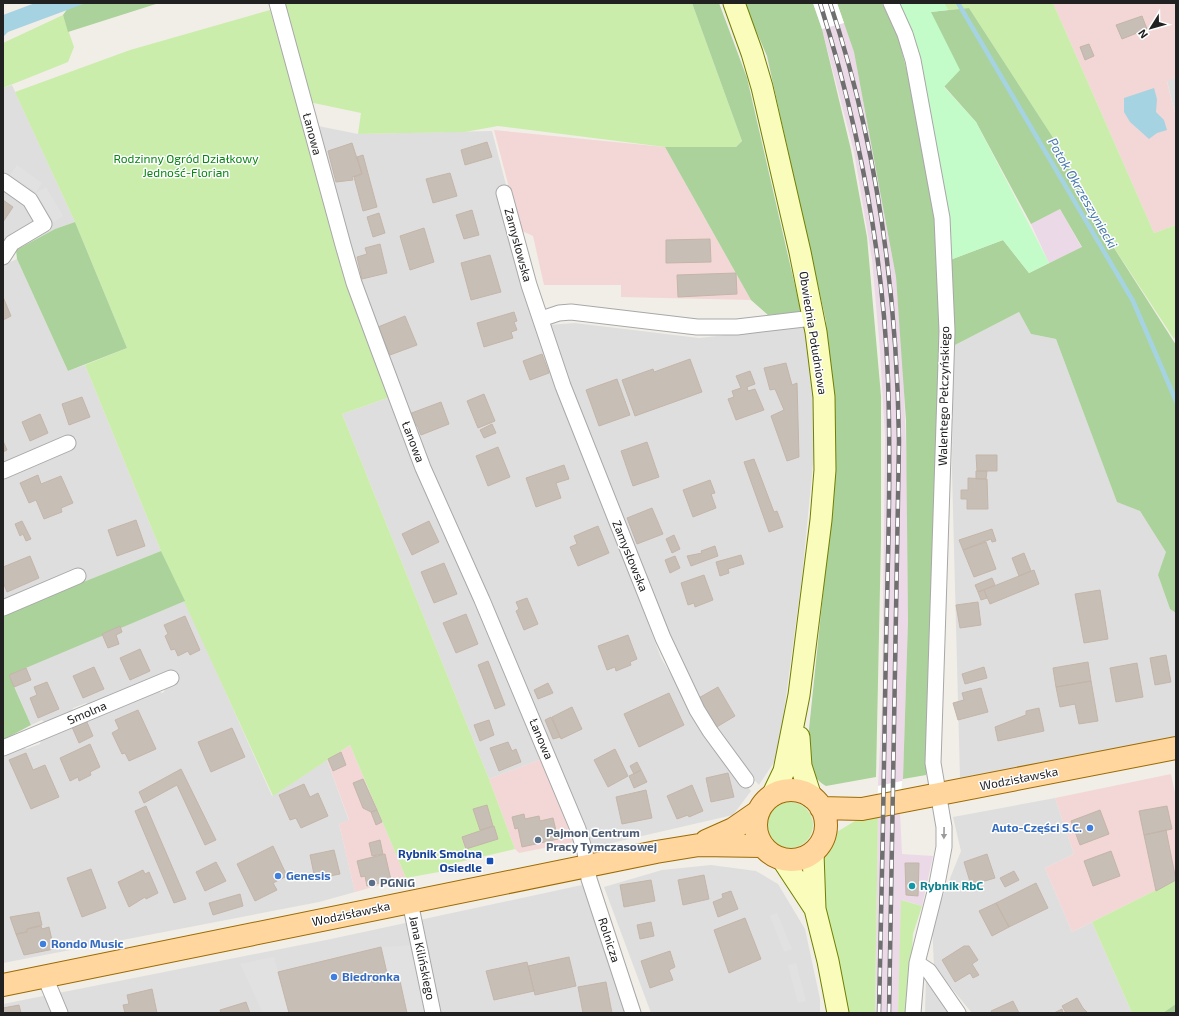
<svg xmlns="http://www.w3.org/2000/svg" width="1179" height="1016" viewBox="0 0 1179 1016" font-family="'Exo 2',sans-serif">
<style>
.residential{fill:#dfdede}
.commercial{fill:#f2d7d6}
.industrial{fill:#ebd9e7}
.grass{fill:#cbedab}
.forest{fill:#aad29a}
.park{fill:#c3fcc8}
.parking{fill:#e1e1e1}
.water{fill:#a6d3e1}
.pier{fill:#fff}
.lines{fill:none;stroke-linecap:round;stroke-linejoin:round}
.stream{stroke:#a6d3e1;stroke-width:4.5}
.building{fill:#c7beb6;stroke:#c4b5a8}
.minor-casing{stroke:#a8a8a8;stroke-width:17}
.secondary-casing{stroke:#717f00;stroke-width:23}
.primary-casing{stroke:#9d6a00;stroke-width:24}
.minor{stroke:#fff;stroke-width:15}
.secondary{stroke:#f9fcba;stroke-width:21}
.primary{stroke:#ffd69e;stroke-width:22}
.rail-casing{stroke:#6f6f6f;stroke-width:4.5}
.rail{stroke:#fff;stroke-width:3;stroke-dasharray:9;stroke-linecap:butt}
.oneway{fill:#9b9b9b}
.shop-dot{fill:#3f7fe0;stroke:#fff;stroke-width:1.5}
.service-dot{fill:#5c6f8a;stroke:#fff;stroke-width:1.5}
.transit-dot{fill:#1a4fb4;stroke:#fff;stroke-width:1.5}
.culture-dot{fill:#0f9aa8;stroke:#fff;stroke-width:1.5}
.labels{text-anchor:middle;stroke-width:3;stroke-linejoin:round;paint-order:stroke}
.street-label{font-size:12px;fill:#212121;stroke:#fff}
.park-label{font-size:12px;fill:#078712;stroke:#fff}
.shop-label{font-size:12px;font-weight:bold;fill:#366cbe;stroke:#fff;text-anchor:start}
.service-label{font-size:12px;font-weight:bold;fill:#4e5e75;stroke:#fff;text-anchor:start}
.transit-label{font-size:12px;font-weight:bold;fill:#164399;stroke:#fff;text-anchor:end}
.culture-label{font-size:12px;font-weight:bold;fill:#0d838f;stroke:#fff;text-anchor:start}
.water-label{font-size:13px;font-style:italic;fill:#4579ae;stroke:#fff}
</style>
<rect width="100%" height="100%" fill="#f1eee7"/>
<path class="residential" d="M1176,77V117L1167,81Z
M12,85L75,222L55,229L13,251L3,252V88Z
M318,126L358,134L492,131L556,377L661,658L706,733L751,791L733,815L590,848L400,399L355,265Z
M17,259L68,371L85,365L161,551L13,610L3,608V265Z
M1019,312L1031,334L1056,339L1117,501L1140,511L1167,552L1158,575L1170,609L1176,613V738L960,778L952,472L953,346Z
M575,323L699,338L805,326L817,422L802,577L778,756L759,785L732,755L695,695L635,549L571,389L548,325Z
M390,397L542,759L489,779L342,414Z
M185,601L272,796L327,760L349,821L339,824L355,892L319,902L3,963V755L23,746L26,749L40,744L41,739L152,690L163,693L169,683L92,707L86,703L73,708L72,715L47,725L42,720L31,725L9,674Z
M1055,798L1074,854L1045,868L1072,932L1092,922L1132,1013H972L934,967L932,923L961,851L953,817Z
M711,865L756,871L778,884L805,929L820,999V1013H651L604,887L662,870Z
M582,885L626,1013H3V1004L331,939Z
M926,979L952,1013H925Z"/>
<path class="commercial" d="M1053,3H1176V77L1167,82L1176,117V225L1154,233Z
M494,130L665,147L751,300L621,297V285H544L533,236L520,230Z
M350,745L406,878L355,892L339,824L349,820L327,760Z
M542,759L574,842L519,853L515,849L489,779Z
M1171,774L1176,798V880L1072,932L1045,868L1074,854L1055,798Z"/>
<path class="industrial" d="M813,3H837L854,52L896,277L903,367L907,473L908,621L903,779L902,781L878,786L882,706L885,436L880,351L872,259L854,152L822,29Z
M1060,209L1082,248L1049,263L1031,224Z
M900,812L902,854L933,856L922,906L902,900L898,1013H875L878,815Z"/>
<path class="grass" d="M286,3H692L742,141L736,147H665L498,126L465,132L358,134L361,113L309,102L284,7Z
M944,3H1053L1154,233L1176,225V335L1174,339L1107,237L1063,153L969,8L948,10Z
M270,10L301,117L390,397L342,414L489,779L515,849L442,866L439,872L406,878L350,745L273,796L161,551L85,365L127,348L75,222L15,92L130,50Z
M63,15L74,47L68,62L3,88V43Z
M767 825a23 23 0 1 1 46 0a23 23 0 1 1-46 0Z
M878,815L875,1013H849L836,952L819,900L817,860L830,836L855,821Z
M1176,880V1013H1132L1092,922Z
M901,900L922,906L913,934L908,1013H898Z"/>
<path class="forest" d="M86,3H159L68,32L63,15L68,8Z
M692,3H719L747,78L801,312L768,315L751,300L665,147H736L742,141Z
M744,3H813L822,29L851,150L867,237L881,396V538L876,777L826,786C808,776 810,758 808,739L834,488L826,321L767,56Z
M837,3H882L899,40L913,95L939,238L941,422L926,775L903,779L908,621L906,421L896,277L854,52Z
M969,8L1063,153L1107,237L1176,345V613L1170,609L1158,575L1166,552L1140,511L1117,502L1056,339L1031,334L1019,312L953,346L950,260L1003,240L1029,273L1082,247L1060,209L1031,224L976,122L944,86L930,12Z
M75,222L127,348L68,371L17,259L16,250L55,229Z
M161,551L185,601L9,675L31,725L3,740V614Z
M1176,1004V1013H1163Z"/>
<path class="park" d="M898,3H944L948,10L931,12L960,70L944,87L976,122L1049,263L1029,273L1003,240L950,260Z"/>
<path class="parking" d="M17,165L42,183L36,192L10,175Z
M46,187L63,216L54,222L36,193Z
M777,913L792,949L784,952L770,916Z
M412,945L433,1013H263L240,964L274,957L278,972L381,947Z
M796,963L806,1001L798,1003L788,965Z"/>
<path class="water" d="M35,3H86L8,32L4,36L3,15Z
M1154,88L1157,99L1156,112L1164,120L1167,130L1157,133L1149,139L1130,122L1124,112V98Z"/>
<path class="pier" d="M813,3H837L844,23L822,29Z
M902,781L900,812L877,815L878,786Z"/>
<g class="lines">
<path class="stream" d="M958,3L1133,301L1176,401"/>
</g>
<path class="building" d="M1142,16L1147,29L1122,39L1116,25Z
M1089,44L1094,56L1085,60L1080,47Z
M487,142L492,157L465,165L461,150Z
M352,143L362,174L352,177L353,180L336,182L328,151Z
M363,155L377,207L363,211L354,177L362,174L357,157Z
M450,173L457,196L433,203L426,179Z
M3,200L13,207L3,222Z
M472,210L479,235L464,239L456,215Z
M379,213L385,233L373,237L367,217Z
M424,228L434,262L410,270L400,236Z
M710,239L711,262L666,263V240Z
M380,244L387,273L362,279L357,257L367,254L365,248Z
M490,255L501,292L471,300L461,263Z
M736,273L737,294L678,297L677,275Z
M3,297L11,316L3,320Z
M514,312L517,321L514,322L517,330L511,332L513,338L484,347L477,323Z
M405,316L417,345L390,355L378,327Z
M542,354L549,373L530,380L523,361Z
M690,359L702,392L635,416L622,380L653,369L654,372Z
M786,363L792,385L797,383L799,457L787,461L771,416L784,410L775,389L770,390L764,368Z
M750,371L755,384L747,387L748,391L755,389L764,410L736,420L728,399L734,397L732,391L741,388L736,376Z
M617,379L630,415L599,426L586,390Z
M484,394L495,421L478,428L467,401Z
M82,397L90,417L69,425L62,404Z
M441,402L449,424L421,435L417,425L413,426L409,414Z
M40,414L48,433L30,441L22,422Z
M492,424L496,433L484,438L480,430Z
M3,441L7,450L3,452Z
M647,442L659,477L633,486L621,451Z
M498,447L510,477L488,486L476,456Z
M976,455H997V471H977Z
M754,459L774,512L777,511L783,527L769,532L744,462Z
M564,465L569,479L556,483L561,498L536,507L526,478Z
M976,471H987L986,479H976Z
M38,475L41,484L61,476L73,503L61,508L62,512L44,519L36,500L29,503L20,483Z
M968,478L987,479L988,509H967V499H961V490H968Z
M710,480L715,493L711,494L716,508L693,517L683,490Z
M652,508L663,534L637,544L627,518Z
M136,520L145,546L117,556L108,530Z
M22,521L31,539L26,541L23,534L20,536L15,524Z
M429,521L439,542L412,555L402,534Z
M598,526L609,553L578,566L570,547L577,544L574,536Z
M992,529L996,541L992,542L991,539L963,550L959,540Z
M674,535L680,549L672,553L666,539Z
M986,542L996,569L974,577L963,550Z
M715,546L718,556L691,566L687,556L702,553L701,551Z
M1024,553L1031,571L1019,576L1012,558Z
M741,555L744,564L728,569L729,573L720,576L716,562Z
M30,556L39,578L7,592L3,582V567Z
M675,556L680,568L670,573L665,560Z
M444,563L457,594L434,603L421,572Z
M1034,570L1039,584L990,604L984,590Z
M704,575L713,600L695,607L694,603L688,605L681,583Z
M992,578L995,585L978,592L975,585Z
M984,590L987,598L981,600L978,592Z
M1100,590L1108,639L1084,643L1075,594Z
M527,598L538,624L524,630L516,611L519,609L516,602Z
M978,602L981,625L960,628L956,605Z
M466,614L478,644L456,653L443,623Z
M185,616L200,650L190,655L188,651L178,656L175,649L171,650L165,636L168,634L164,625Z
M120,626L122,632L116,635L119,644L108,648L102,634Z
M628,635L637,659L630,662L631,665L616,671L615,667L607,670L598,646Z
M140,649L150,671L130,680L120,658Z
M1166,655L1171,682L1155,685L1150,658Z
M488,661L505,705L495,709L478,665Z
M1088,662L1091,681L1056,687L1053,668Z
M1137,663L1143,697L1116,702L1110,668Z
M94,667L104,689L83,698L73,676Z
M984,667L987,678L965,684L962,674Z
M26,668L31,680L14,687L9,675Z
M1091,681L1098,721L1079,724L1075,704L1060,707L1056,687Z
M47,682L59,709L38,718L30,698L37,695L34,687Z
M548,683L553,693L538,699L534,690Z
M718,687L735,716L715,728L697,699Z
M981,688L988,712L958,720L953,703L964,700L962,693Z
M669,693L684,725L639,747L624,714Z
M572,707L582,729L561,739L552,717Z
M1039,708L1044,731L998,741L995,727L1026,715V711Z
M138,710L156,749L129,761L125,753L122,754L112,733L119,729L115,720Z
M551,717L560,737L553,739L545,720Z
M86,720L93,736L79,743L72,727Z
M489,720L494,735L480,741L474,725Z
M232,728L245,757L211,772L198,742Z
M508,742L512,751L516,749L521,762L499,771L490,748Z
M90,744L100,767L90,772L91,775L79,781L78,777L70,781L60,758Z
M615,749L628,776L608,787L594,760Z
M341,752L346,765L333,771L328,759Z
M26,753L33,770L45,765L59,797L31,809L9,760Z
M637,762L641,770L634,774L630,766Z
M181,769L216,840L205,845L177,785L144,803L139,792Z
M641,770L647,782L634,788L629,776Z
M728,773L734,797L711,802L706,778Z
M363,779L377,810L371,812L363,808L353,783Z
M304,784L310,797L318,793L328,816L301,828L296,818L290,820L279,795Z
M692,785L703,811L689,817L688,815L677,819L667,796Z
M646,790L652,818L622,824L616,797Z
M487,805L493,826L480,830L473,809Z
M146,806L186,899L174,903L135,811Z
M1167,806L1172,829L1144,835L1139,811Z
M377,810L382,822L376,825L371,812Z
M1100,810L1109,834L1080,845L1071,821Z
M524,814L525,819L539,816L540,821L553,818L558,839L522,847L518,828L515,829L512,817Z
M494,826L498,839L466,849L462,837Z
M1166,830L1176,880L1156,891L1144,835Z
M380,840L383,854L372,856L369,843Z
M273,846L287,876L273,883L277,890L255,901L237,864Z
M334,850L340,874L315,879L310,855Z
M1111,851L1120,876L1093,886L1084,861Z
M385,854L391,880L367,886L365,876L361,877L357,861Z
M987,854L995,878L971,885L964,862Z
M216,862L226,881L205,891L196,872Z
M905,863H919L918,896L906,895Z
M91,869L106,908L82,917L67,878Z
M143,870L145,874L149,872L158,893L146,899L145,897L129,907L118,882Z
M1014,871L1019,880L1005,887L1000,878Z
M704,875L709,899L683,905L678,880Z
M651,880L655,901L624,907L620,885Z
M1036,883L1048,908L1009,927L996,903Z
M731,891L738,909L718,917L713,902L723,898L722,894Z
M240,894L243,906L213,915L209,903Z
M996,903L1009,927L992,936L979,911Z
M39,912L42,925L27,929V932L16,934L10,917Z
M745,918L761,959L729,973L714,930Z
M651,922L654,936L640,939L637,925Z
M41,926L42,929L49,927L54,949L24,955L16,934L27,932V929Z
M964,946H969L978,960L972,964L979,975L973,978L970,973L955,982L942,960Z
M381,947L389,982L400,981L407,1013H289L278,972Z
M670,951L675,967L669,970L673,980L650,988L641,961Z
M569,957L576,986L535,995L528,966Z
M527,962L534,991L494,1000L486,971Z
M606,982L612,1013H583L578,987Z
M152,989L157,1013H125L123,1005L129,1004L127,995Z
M1077,998L1083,1008L1088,1013H1066L1062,1006Z
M1013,1001L1019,1013H992L991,1011Z
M246,1002L250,1013H221L220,1010Z
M19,1005L21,1013H3V1008Z
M1062,1009L1063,1013H1054Z"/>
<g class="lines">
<defs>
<path id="minor" d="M277,3L343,245L354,283L378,348L423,468L482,600L578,829L585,852L589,879L633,1013
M891,3L905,34L913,60L942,218L947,331L933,763L944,827V847L937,884L917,963L913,1013
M3,181L30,200L44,224L12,243L3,257
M504,193L529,285L563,386L663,638L697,710L710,731L746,780
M541,319L559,313L571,312L697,327H737L813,318
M3,471L68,443
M3,608L78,576
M3,748L171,678
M410,902L433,1013
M917,963L929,971L958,1013
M45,977L60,1013"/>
<path id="secondary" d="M734,3L752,53L762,87L800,252L816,332L824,397L825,470L821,520L799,695L784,771L772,796
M799,737L801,766L811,797
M813,853L815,909L828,961L838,1013
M782,859L815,909"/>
<path id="primary" d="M756 825a35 35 0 1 1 70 0a35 35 0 1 1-70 0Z
M821,808L862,809L1176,748
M706,841L733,829L759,811
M3,985L656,852L699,845L762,846"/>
</defs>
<use href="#minor" class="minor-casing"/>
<use href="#secondary" class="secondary-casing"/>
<use href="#primary" class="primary-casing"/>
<use href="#minor" class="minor"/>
<use href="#secondary" class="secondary"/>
<use href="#primary" class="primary"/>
<defs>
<path id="rail" d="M820,3C858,123 883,253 888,379C891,468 888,557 886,645C884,768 882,890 879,1013
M830,3C877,144 897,292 899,441L889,1013"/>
</defs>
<use href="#rail" class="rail-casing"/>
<use href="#rail" class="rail"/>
</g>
<defs><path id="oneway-solid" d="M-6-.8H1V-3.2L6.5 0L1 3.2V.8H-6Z"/></defs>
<use class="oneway" href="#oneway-solid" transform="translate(944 833) rotate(91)"/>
<g class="shop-dot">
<circle cx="1090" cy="828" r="4"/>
<circle cx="278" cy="876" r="4"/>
<circle cx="43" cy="944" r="4"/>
<circle cx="334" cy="977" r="4"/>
</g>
<g class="service-dot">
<circle cx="538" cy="840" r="4"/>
<circle cx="372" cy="883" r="4"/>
</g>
<rect class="transit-dot" x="486" y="857" width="8" height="8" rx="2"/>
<circle class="culture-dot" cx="912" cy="886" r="4"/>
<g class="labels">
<g class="street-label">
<text transform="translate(312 134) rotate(75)" y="4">Łanowa</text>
<text transform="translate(518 245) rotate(75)" y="4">Zamysłowska</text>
<text transform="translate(813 333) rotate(81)" y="4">Obwiednia Południowa</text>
<text transform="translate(944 396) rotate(-89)" y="4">Walentego Pełczyńskiego</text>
<text transform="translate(413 442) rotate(69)" y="4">Łanowa</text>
<text transform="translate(630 556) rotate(68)" y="4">Zamysłowska</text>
<text transform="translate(87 713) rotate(-23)" y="4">Smolna</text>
<text transform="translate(541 739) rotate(67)" y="4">Łanowa</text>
<text transform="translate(1019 779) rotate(-11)" y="4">Wodzisławska</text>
<text transform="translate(351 914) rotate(-12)" y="4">Wodzisławska</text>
<text transform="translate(609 940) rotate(72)" y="4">Rolnicza</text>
<text transform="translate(422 958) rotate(78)" y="4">Jana Kilińskiego</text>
</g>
<g class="park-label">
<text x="186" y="163">Rodzinny Ogród Działkowy<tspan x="186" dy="14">Jedność-Florian</tspan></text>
</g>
<g class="shop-label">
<text x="1082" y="832" text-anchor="end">Auto-Części S.C.</text>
<text x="286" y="880">Genesis</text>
<text x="51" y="948">Rondo Music</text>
<text x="342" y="981">Biedronka</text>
</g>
<g class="service-label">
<text x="546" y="837">Pajmon Centrum<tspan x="546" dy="14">Pracy Tymczasowej</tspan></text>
<text x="380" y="887">PGNiG</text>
</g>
<g class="transit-label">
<text x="482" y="858">Rybnik Smolna<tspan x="482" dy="14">Osiedle</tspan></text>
</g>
<g class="culture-label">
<text x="920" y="890">Rybnik RbC</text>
</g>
<g class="water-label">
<text transform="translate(1083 193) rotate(60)" y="5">Potok Okrzeszyniecki</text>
</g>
</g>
<rect width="1179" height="1016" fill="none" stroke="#212121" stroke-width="8"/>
<g transform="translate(1151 28) rotate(233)" stroke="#ffffff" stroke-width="3" paint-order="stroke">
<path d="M0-3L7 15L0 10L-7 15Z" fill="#212121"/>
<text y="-6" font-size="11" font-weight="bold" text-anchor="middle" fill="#212121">N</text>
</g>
</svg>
